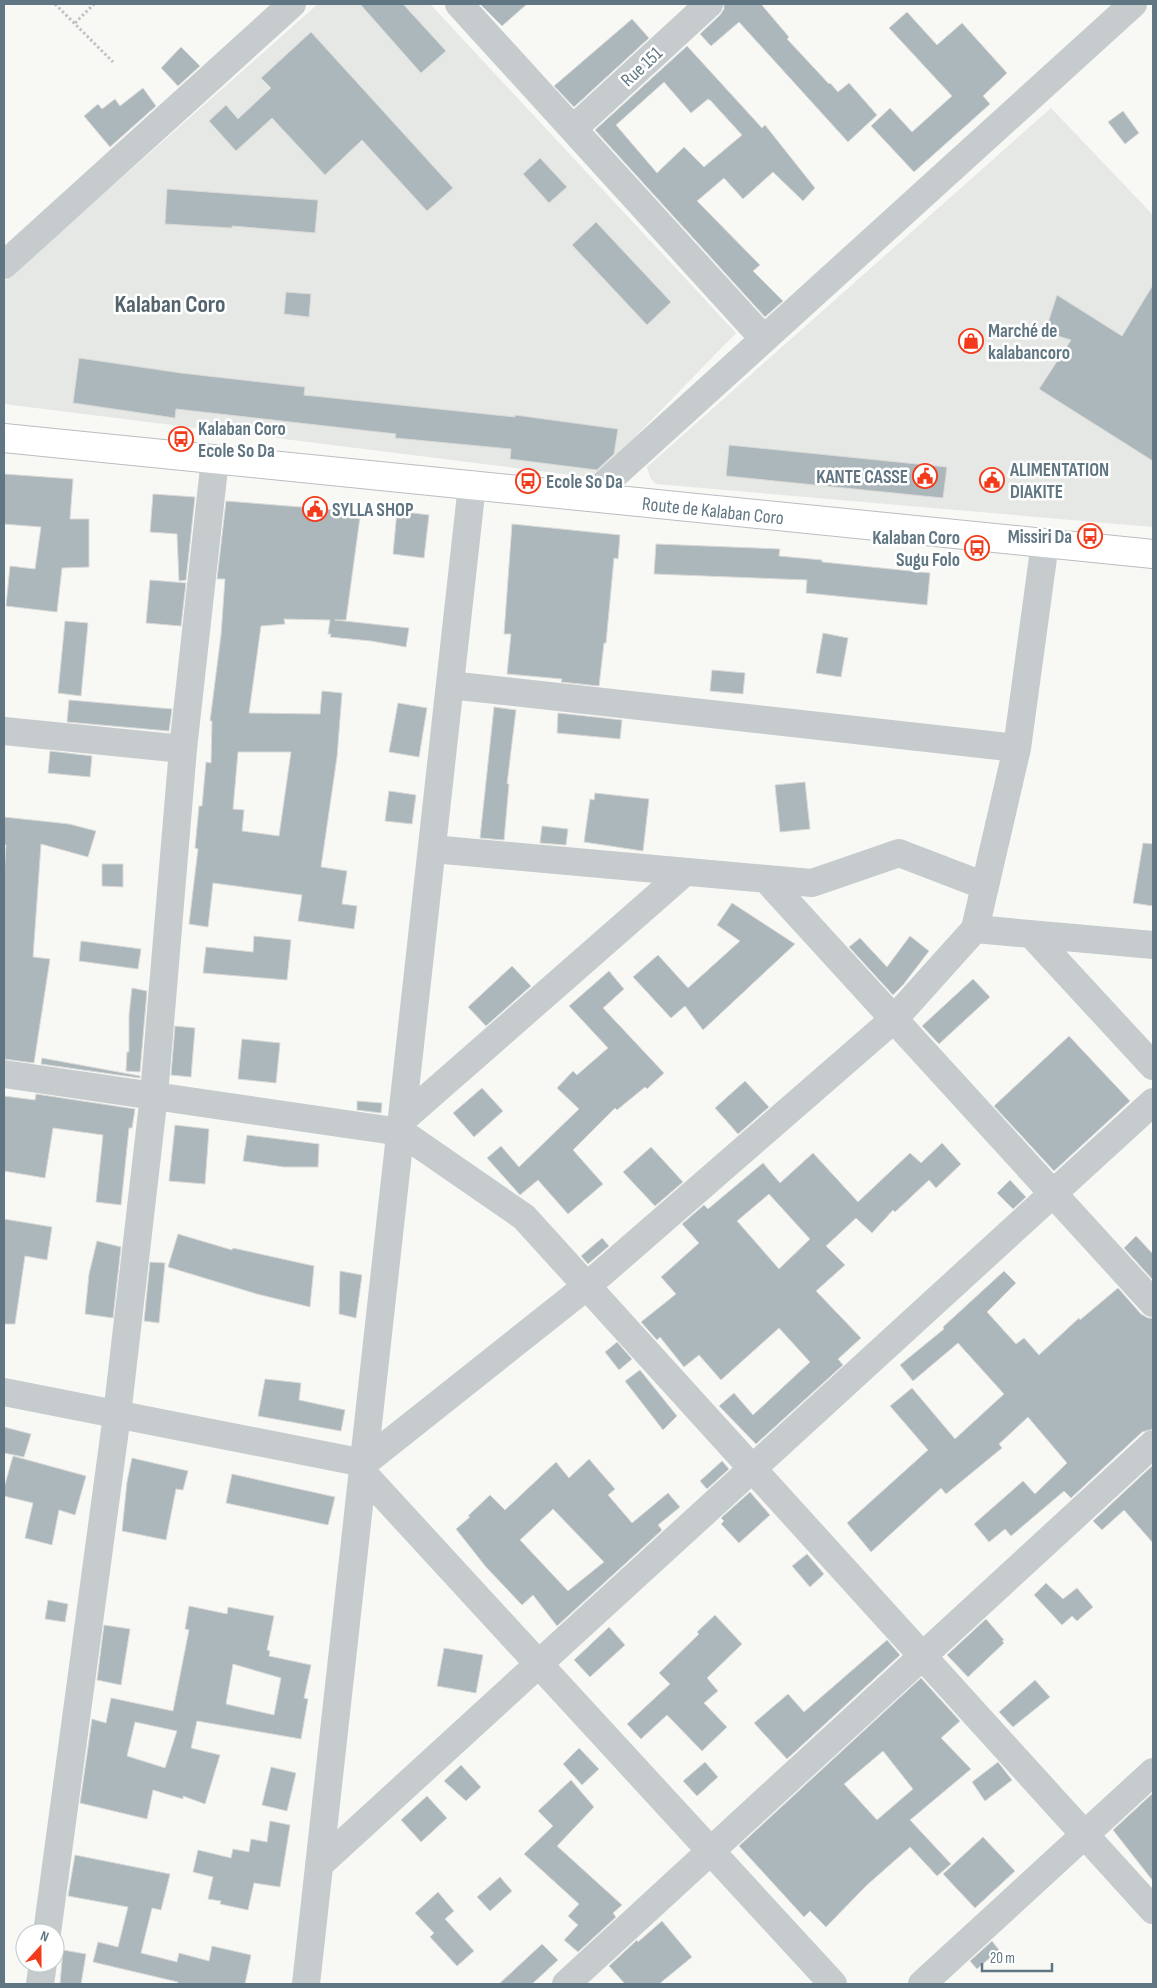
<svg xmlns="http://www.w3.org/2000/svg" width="1157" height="1988" viewBox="0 0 1157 1988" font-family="'Sofia Sans Condensed',sans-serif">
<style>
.built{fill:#e6e8e6}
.building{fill:#abb7bb;stroke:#dadad8;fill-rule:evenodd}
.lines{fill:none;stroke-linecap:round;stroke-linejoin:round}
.major-casing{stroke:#b8bec1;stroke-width:30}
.path{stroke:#bfc3c4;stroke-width:3;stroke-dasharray:2.5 2.5;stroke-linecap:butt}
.minor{stroke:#c6cbce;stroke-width:28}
.major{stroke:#fff;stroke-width:28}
.labels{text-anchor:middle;stroke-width:5;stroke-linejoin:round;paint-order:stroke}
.street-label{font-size:19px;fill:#607783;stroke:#fff}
.poi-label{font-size:19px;font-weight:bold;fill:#607783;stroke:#fff;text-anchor:start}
.district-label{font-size:24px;font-weight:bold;fill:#53646d;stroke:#fff}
</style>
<rect width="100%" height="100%" fill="#f8f8f5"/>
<path class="built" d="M318,4H430L736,333L595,478L4,404V282Z
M1051,108L1153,215V527L656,484L650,478L647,467Z"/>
<path class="building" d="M360,4H403L446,51L421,73Z
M480,4H527L502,26Z
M724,4H761L789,37L787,39L829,84L830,83L838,92L849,83L877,115L848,142L739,22L711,46L700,34L720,15L724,9Z
M907,12L937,45L962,23L1007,73L983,96L990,104L914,172L871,126L890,108L912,132L952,96L889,28Z
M632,19L649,38L574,107L554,86Z
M311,32L453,188L427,211L362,140L325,175L272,118L236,151L209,121L226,105L238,119L271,88L261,78Z
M687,46L762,128L765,125L815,188L803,201L773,172L743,199L724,178L697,201L760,265L753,271L783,301L765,317L595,130ZM664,82L691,113L708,99L711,101L742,135L704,167L684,147L657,173L616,125Z
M181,47L200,66L178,86L161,68Z
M143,88L156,106L110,147L84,116L98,104L102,109L115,99L120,106Z
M1123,111L1139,133L1125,144L1108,122Z
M540,158L567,187L549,203L523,174Z
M167,189L318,200L315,233L232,226V228L165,224Z
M596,222L671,302L647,325L572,245Z
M1153,285V461L1039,389L1071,340L1045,332L1057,295L1122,336Z
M286,292L311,294L309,317L284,314Z
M79,358L181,373L305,387L304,395L515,417V415L618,429L614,454L597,470L510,459L511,449L395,438L396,434L176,409L175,418L73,403Z
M729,445L947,467L943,498L726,476Z
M4,474L73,479L70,519H89V567L62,568L57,612L6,606L10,566L35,569L41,527L4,524Z
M153,494L195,497L186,580L179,581L177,534L150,532Z
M226,501L338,510L337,515L360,517L346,620H335L409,628L406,647L371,641L330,637L331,634H328L330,620L284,619L285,624L261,626L249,713L320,714L322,691L342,693L337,757L321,867L347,871L342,904L357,906L354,929L298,921L302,895L213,883L208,927L189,924L198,849L195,848L199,806H202L206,762L211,763L212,721H210L221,635L225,579H217ZM238,752H291L279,836L242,831L244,810L233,809Z
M397,511L429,515L424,558L393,554Z
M512,524L620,535L618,559L614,558L606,643H604L599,686L561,682L562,679L507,674L511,634H504Z
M656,544L780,549L779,556L822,560V562L930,573L927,605L806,593L807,580L654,574Z
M150,580L186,583L181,626L146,623Z
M65,621L88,623L81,696L58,693Z
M823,633L848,638L841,677L816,673Z
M712,670L745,673L743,694L710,691Z
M69,700L172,709L169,731L67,722Z
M398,703L427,708L419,757L389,752Z
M494,707L516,710L507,784H509L504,840L480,838Z
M558,713L622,720L620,739L557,733Z
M50,751L92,756L90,777L48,773Z
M805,782L810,829L780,832L775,785Z
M389,791L416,795L412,824L385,821Z
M595,793L649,799L643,851L584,842L590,799L594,800Z
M4,817L69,824L96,831L88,857L41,844L33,957L50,959L34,1063L4,1059V875L6,845H4Z
M542,826L568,829L566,845L540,843Z
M1143,843L1153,844V906L1133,903Z
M102,864H123V887L102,886Z
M732,903L795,944L703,1030L685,1006L671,1018L633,977L658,955L688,988L740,941L717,925Z
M254,936L291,940L287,980L203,973L206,947L253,952Z
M910,936L929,951L903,985L893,995L849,947L860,938L887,967Z
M81,941L141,949L138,969L79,961Z
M512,966L531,986L486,1026L468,1007Z
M609,971L624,989L603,1008L664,1073L647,1089L645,1087L617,1110L615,1108L573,1150L603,1184L568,1214L538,1180L520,1195L487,1158L501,1146L519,1167L579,1109L557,1088L573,1071L577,1075L608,1048L569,1006Z
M973,979L990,997L939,1044L922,1026Z
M132,988L147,991L140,1072L126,1071L127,1052H129V1015Z
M175,1026L195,1028L191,1077L171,1075Z
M1069,1036L1130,1101L1054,1171L994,1106Z
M242,1039L280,1043L276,1083L238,1079Z
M42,1058L140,1076V1078L41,1064Z
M745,1081L769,1107L738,1134L715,1108Z
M482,1088L503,1111L474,1137L453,1113Z
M36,1094L135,1109L132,1128H129L121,1205L96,1202L103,1135L53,1128L45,1178L4,1171V1096L35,1100Z
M357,1101L382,1103L381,1113L357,1110Z
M175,1125L209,1129L205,1184L169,1181Z
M247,1135L319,1144L318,1167H284L243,1161Z
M942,1143L961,1164L936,1188L929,1180L895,1212L893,1210L872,1233L856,1218L826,1246L845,1265L816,1291L861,1338L838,1359L843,1365L756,1444L719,1406L734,1393L753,1415L810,1362L779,1328L721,1380L699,1355L684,1367L660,1337L657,1340L641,1322L676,1294L661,1277L699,1243L682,1224L704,1205L708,1209L763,1163L780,1183L813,1153L858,1202L910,1153L921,1163ZM769,1194L810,1239L779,1269L737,1221Z
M651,1147L683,1182L655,1206L623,1172Z
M1010,1180L1026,1197L1013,1209L997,1193Z
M4,1219L52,1227L47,1260L25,1256L15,1324H4Z
M178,1234L232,1250L233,1248L314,1266L310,1307L257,1294L168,1267Z
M1136,1236L1153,1254V1280L1124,1248Z
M602,1238L609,1246L588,1264L581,1256Z
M97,1241L121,1247L113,1318L85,1314L89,1274Z
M150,1262L165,1263L159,1323L144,1321Z
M340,1271L362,1275L356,1318L339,1314Z
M1004,1271L1016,1283L987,1312L1016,1344L1024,1338L1039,1355L1079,1318L1080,1320L1118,1288L1141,1314L1148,1318H1153V1429L1142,1432L1071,1498L1064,1491L1011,1536L1005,1529L989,1542L974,1524L1023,1481L1035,1494L1067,1463L1028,1417L999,1444L1002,1448L946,1494L941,1488L871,1552L847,1523L928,1450L890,1406L912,1388L955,1439L1004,1394L958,1343L913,1381L900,1365L944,1329L943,1327Z
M617,1342L632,1359L619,1370L605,1352Z
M640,1370L677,1416L663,1430L625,1381Z
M265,1379L301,1383L299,1400L345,1410L341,1431L258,1416Z
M4,1427L31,1434L24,1457L4,1453Z
M13,1456L86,1476L75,1515L59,1510L52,1545L25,1538L33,1503L4,1496V1488Z
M132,1458L188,1471L183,1490L176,1489L166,1540L122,1531L127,1482Z
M589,1459L615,1489L608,1495L632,1523L668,1493L680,1507L658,1525L662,1530L557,1626L533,1595L522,1605L486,1567L456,1529L470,1517L468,1516L490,1495L505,1510L556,1462L569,1478ZM553,1509L604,1562L568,1591L520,1540Z
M722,1461L729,1469L707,1489L700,1481Z
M1153,1465V1543L1124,1510L1102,1530L1093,1521Z
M232,1474L335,1497L328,1525L226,1503Z
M750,1492L770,1515L739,1543L721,1524L724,1521L721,1518Z
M807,1554L824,1574L810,1587L792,1566Z
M1046,1583L1063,1599L1077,1588L1093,1607L1077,1621L1072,1616L1062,1625L1034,1595Z
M48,1600L68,1604L65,1622L45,1619Z
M189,1606L227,1614L228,1607L274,1616L267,1650L270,1651L269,1656L311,1665L304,1698L308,1699L301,1739L197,1721L191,1748L220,1755L205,1804L183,1796V1799L153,1790L147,1819L80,1803L92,1719L106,1723L111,1698L173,1711L189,1630L185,1629ZM233,1664L281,1678L274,1715L226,1704ZM135,1722L177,1731L165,1768L127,1756Z
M715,1615L742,1644L707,1678L718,1691L704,1703L727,1727L702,1751L667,1715L641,1739L627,1724L670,1684L659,1673L699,1634L697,1632Z
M986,1619L1004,1640L1002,1641L1004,1643L968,1677L947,1655Z
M104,1625L130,1629L121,1685L97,1680Z
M609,1627L625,1645L590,1677L574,1660Z
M887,1640L900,1655L787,1759L754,1723L788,1694L804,1712Z
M444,1648L483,1655L476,1693L437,1686Z
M921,1678L960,1721L941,1738L971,1769L910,1820L951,1864L937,1876L910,1847L867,1885L826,1927L810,1911L804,1917L739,1846ZM883,1751L913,1789L877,1820L844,1784Z
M1035,1680L1050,1697L1013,1727L999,1712Z
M579,1748L599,1769L582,1785L563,1764Z
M705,1762L718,1777L697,1796L683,1781Z
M998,1762L1012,1780L985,1801L972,1782Z
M461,1765L481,1787L466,1801L444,1781Z
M271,1767L296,1773L287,1811L262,1805Z
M571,1780L594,1807L557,1846L622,1905L613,1913L616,1917L578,1952L564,1940L578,1925L568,1916L579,1904L524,1854L553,1826L538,1811Z
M1153,1793V1881L1113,1830Z
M427,1796L447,1818L421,1842L401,1820Z
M270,1821L290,1825L280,1887L254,1883L248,1910L220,1904L221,1901L208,1899L213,1877L193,1872L198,1850L231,1858L233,1849L249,1852L251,1839L267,1842Z
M983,1837L1015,1871L975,1908L943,1874Z
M75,1855L170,1874L161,1910L152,1908L141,1953L177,1962L179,1953L209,1961L212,1946L251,1955L245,1984H177L178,1982L93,1962L98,1942L118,1947L128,1907L68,1896Z
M500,1877L512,1891L490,1911L477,1897Z
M438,1892L454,1911L445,1919L474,1951L457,1966L430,1937L434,1933L415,1913Z
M662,1921L692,1957L659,1984H625L609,1966L637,1940L638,1942Z
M992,1941L999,1950L977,1969L970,1961Z
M542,1944L558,1960L532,1984H499Z
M63,1950L86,1954L81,1984H60Z"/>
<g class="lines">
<defs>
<path id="major" d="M4,438L1153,554"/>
</defs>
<use href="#major" class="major-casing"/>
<path class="path" d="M55,4L113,62
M75,23L94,4"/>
<path class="minor" d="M459,4L764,339
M573,129L709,4
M4,265L292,4
M590,497L1133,4
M450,685L1017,748
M4,731L183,749
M432,849L812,883L899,853L985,886
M766,879L1153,1303
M975,929L1153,945
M1032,935L1153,1066
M4,1074L401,1132L524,1217L1153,1910
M402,1120L685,872
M4,1392L364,1463L587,1286L894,1019L975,929L1017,748L1045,543
M363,1473L833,1984
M319,1865L1153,1102
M47,1933L117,1415L154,1095L183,749L215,459
M40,1984L43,1963
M306,1984L472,485
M566,1984L1153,1444
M922,1984L1153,1772"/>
<use href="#major" class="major"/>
</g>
<defs>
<symbol id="shop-ring" viewBox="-11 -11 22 22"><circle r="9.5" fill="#fff" stroke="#f33b1b" stroke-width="1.5"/><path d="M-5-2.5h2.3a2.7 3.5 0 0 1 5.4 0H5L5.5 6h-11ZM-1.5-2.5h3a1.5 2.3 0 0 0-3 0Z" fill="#f33b1b"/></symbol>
<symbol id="bus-ring" viewBox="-11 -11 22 22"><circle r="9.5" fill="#fff" stroke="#f33b1b" stroke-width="1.5"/><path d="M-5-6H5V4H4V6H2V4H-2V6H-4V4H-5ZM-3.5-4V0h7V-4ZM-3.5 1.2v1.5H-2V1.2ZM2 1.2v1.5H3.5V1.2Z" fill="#f33b1b"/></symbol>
<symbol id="civic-ring" viewBox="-11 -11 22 22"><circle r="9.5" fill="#fff" stroke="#f33b1b" stroke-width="1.5"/><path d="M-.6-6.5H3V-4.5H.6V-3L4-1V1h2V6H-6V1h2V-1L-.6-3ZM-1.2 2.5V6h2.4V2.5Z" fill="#f33b1b"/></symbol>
</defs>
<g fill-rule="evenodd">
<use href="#shop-ring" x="957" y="327" width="28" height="28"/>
<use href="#bus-ring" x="167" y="425" width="28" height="28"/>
<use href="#civic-ring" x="911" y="462" width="28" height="28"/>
<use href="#civic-ring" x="978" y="466" width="28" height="28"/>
<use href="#bus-ring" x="514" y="467" width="28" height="28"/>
<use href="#civic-ring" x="301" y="495" width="28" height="28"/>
<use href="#bus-ring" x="1076" y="522" width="28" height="28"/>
<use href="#bus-ring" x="963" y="534" width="28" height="28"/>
</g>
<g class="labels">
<g class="street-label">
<text transform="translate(641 66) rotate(-43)" y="7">Rue 151</text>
<text transform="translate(713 510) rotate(6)" y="7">Route de Kalaban Coro</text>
</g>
<g class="poi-label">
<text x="988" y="337">Marché de<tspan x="988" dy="22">kalabancoro</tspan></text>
<text x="198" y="435">Kalaban Coro<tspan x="198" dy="22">Ecole So Da</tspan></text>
<text x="1010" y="476">ALIMENTATION<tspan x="1010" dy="22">DIAKITE</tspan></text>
<text x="908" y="483" text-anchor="end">KANTE CASSE</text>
<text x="546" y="488">Ecole So Da</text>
<text x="332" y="516">SYLLA SHOP</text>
<text x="1072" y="543" text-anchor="end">Missiri Da</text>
<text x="960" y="544" text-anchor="end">Kalaban Coro<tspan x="960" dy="22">Sugu Folo</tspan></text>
</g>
<g class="district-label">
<text x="170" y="312">Kalaban Coro</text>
</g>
</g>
<rect width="1157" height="1988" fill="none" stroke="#607783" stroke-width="10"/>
<g transform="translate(40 1948) rotate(21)"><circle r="24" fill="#ffffff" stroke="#bfc9cd"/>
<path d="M0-4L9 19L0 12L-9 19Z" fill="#f33b1b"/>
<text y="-8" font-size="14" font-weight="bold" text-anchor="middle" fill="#607783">N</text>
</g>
<path d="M982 1963v8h70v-8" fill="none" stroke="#607783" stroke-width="2.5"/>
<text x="990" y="1963" font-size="15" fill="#607783" stroke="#ffffff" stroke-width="4" paint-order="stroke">20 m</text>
</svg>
